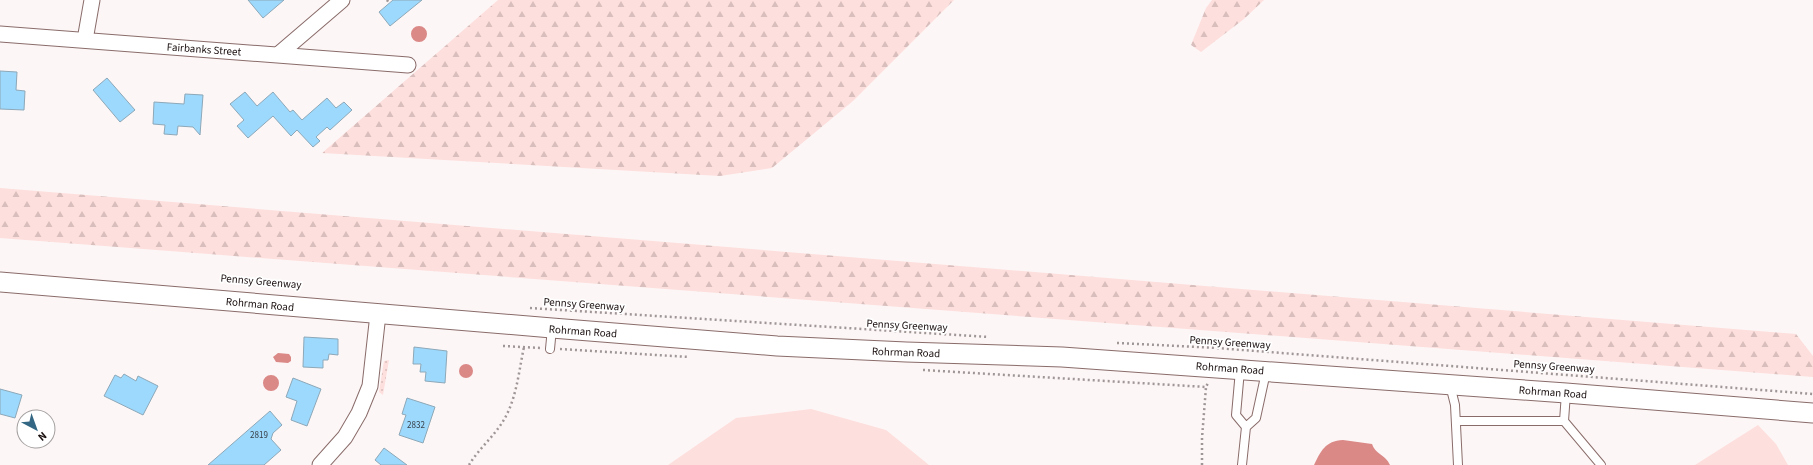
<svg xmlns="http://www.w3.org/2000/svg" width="1813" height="465" viewBox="0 0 1813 465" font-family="'Source Sans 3',sans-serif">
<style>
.green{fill:url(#green-dots)}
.forest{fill:url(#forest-firs)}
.pitch{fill:#fddfdd}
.water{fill:#da8987}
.building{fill:#9cd9fd;stroke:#8da8b8}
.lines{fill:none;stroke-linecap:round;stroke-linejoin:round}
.service-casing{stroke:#896c6a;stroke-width:10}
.minor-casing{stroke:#896c6a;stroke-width:17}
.tertiary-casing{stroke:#896c6a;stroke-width:21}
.path{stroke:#9f9696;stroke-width:2.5;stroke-dasharray:2 3;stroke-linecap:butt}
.service{stroke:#fff;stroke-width:8}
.minor{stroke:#fff;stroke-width:15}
.tertiary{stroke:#fff;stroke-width:19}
.labels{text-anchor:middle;stroke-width:3.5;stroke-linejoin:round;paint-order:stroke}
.number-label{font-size:9px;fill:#3a414a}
.street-label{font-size:11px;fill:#190e0e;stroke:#fff}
</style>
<defs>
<pattern id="green-dots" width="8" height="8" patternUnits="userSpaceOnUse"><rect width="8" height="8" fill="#fddfdd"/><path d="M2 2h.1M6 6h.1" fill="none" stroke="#d8bebc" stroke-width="1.8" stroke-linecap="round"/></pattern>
<pattern id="forest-firs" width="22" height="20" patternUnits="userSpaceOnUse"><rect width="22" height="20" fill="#fddfdd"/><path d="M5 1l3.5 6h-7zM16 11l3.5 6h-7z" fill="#d8bebc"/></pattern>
</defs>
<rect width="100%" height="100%" fill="#fdf6f6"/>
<path class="green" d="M389,360L383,395L379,392L384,361Z"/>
<path class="forest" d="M498,0H954L853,101L772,168L720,176L322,153Z
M1212,0H1264L1244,19L1201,52L1191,45L1206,8Z
M0,188L1796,334L1813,356V377L0,238Z"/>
<path class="pitch" d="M811,409L886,430L929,465H668L736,418Z
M1758,425L1776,444L1788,465H1695Z"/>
<path class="water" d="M411 34a8 8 0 1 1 16 0a8 8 0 1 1-16 0Z
M278,353L289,354L291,357V361L288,363L276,362L273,357Z
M459 371a7 7 0 1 1 14 0a7 7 0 1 1-14 0Z
M263 383a8 8 0 1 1 16 0a8 8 0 1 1-16 0Z
M1343,440L1372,444C1375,454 1385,454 1390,465H1314C1321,451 1325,441 1343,440Z"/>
<path class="building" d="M248,0H284L263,18Z
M393,0H422L390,26L379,12Z
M0,71L17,72L16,90L25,91L24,110L0,109Z
M107,78L135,110L120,122L93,90Z
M245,92L257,106L273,92L290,112L293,110L302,120L327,98L336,108L344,102L352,110L330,130L327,127L316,137L320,141L313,147L297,130L291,136L273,116L248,138L237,126L244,120L230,104Z
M185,94L203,95L200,135L193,127L178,126L177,135L164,134L165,125L153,124L154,102L184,104Z
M304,337L338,339V355L329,354L328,360H323V368L303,367Z
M414,347L447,351L445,383L425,381L426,372H420L421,364H413Z
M124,374L136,381L138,376L158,386L143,415L104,396L115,375L121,378Z
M293,378L321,389L307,426L291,420L297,401L286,397Z
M0,389L22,395L15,418L0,414Z
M407,398L435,407L423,443L399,435L406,415L402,414Z
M270,411L282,425L273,433L271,439L281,450L264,465H208Z
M384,448L407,465H381L375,460Z"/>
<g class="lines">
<defs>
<path id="service" d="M550,349L552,328
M1240,370L1236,415L1246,427
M1450,385L1455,405L1458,465
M1566,393L1564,421L1601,465
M1456,421H1564
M1242,465L1246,427L1256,418L1266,372"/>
<path id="minor" d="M0,34L408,65
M85,40L92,0
M279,54L342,0
M320,465L345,437L359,413L370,386L378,314"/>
<path id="tertiary" d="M0,282L552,328L777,346L906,352L1062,357L1566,393L1813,413"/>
</defs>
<use href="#service" class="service-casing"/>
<use href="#minor" class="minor-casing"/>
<use href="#tertiary" class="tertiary-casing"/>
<path class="path" d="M387,0L389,3
M530,308L989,337
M1117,343L1217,348L1813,394
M503,346L541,348
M560,349L689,357
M923,370L1206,387L1208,383
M469,465C479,448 497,434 506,416C517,395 519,370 524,347
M1202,465V438L1206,387"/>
<use href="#service" class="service"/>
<use href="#minor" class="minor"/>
<use href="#tertiary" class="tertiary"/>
</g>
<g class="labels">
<g class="number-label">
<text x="416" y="428">2832</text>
<text x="259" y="438">2819</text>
</g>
<g class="street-label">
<text transform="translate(204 49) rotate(4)" y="4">Fairbanks Street</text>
<text transform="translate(261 281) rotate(5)" y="4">Pennsy Greenway</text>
<text transform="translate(260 304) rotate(5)" y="4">Rohrman Road</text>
<text transform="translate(584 304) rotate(4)" y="4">Pennsy Greenway</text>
<text transform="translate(907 325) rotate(3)" y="4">Pennsy Greenway</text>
<text transform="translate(583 331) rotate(4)" y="4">Rohrman Road</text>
<text transform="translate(1230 342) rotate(4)" y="4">Pennsy Greenway</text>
<text transform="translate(906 352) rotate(2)" y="4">Rohrman Road</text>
<text transform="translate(1554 366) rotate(4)" y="4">Pennsy Greenway</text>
<text transform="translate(1230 368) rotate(4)" y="4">Rohrman Road</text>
<text transform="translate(1553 392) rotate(4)" y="4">Rohrman Road</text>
</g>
</g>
<g transform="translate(36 429) rotate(139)"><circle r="19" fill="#ffffff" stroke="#a39f9f"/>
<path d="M0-3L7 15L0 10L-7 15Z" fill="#336783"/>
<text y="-6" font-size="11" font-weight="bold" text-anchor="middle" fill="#190e0e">N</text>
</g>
</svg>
